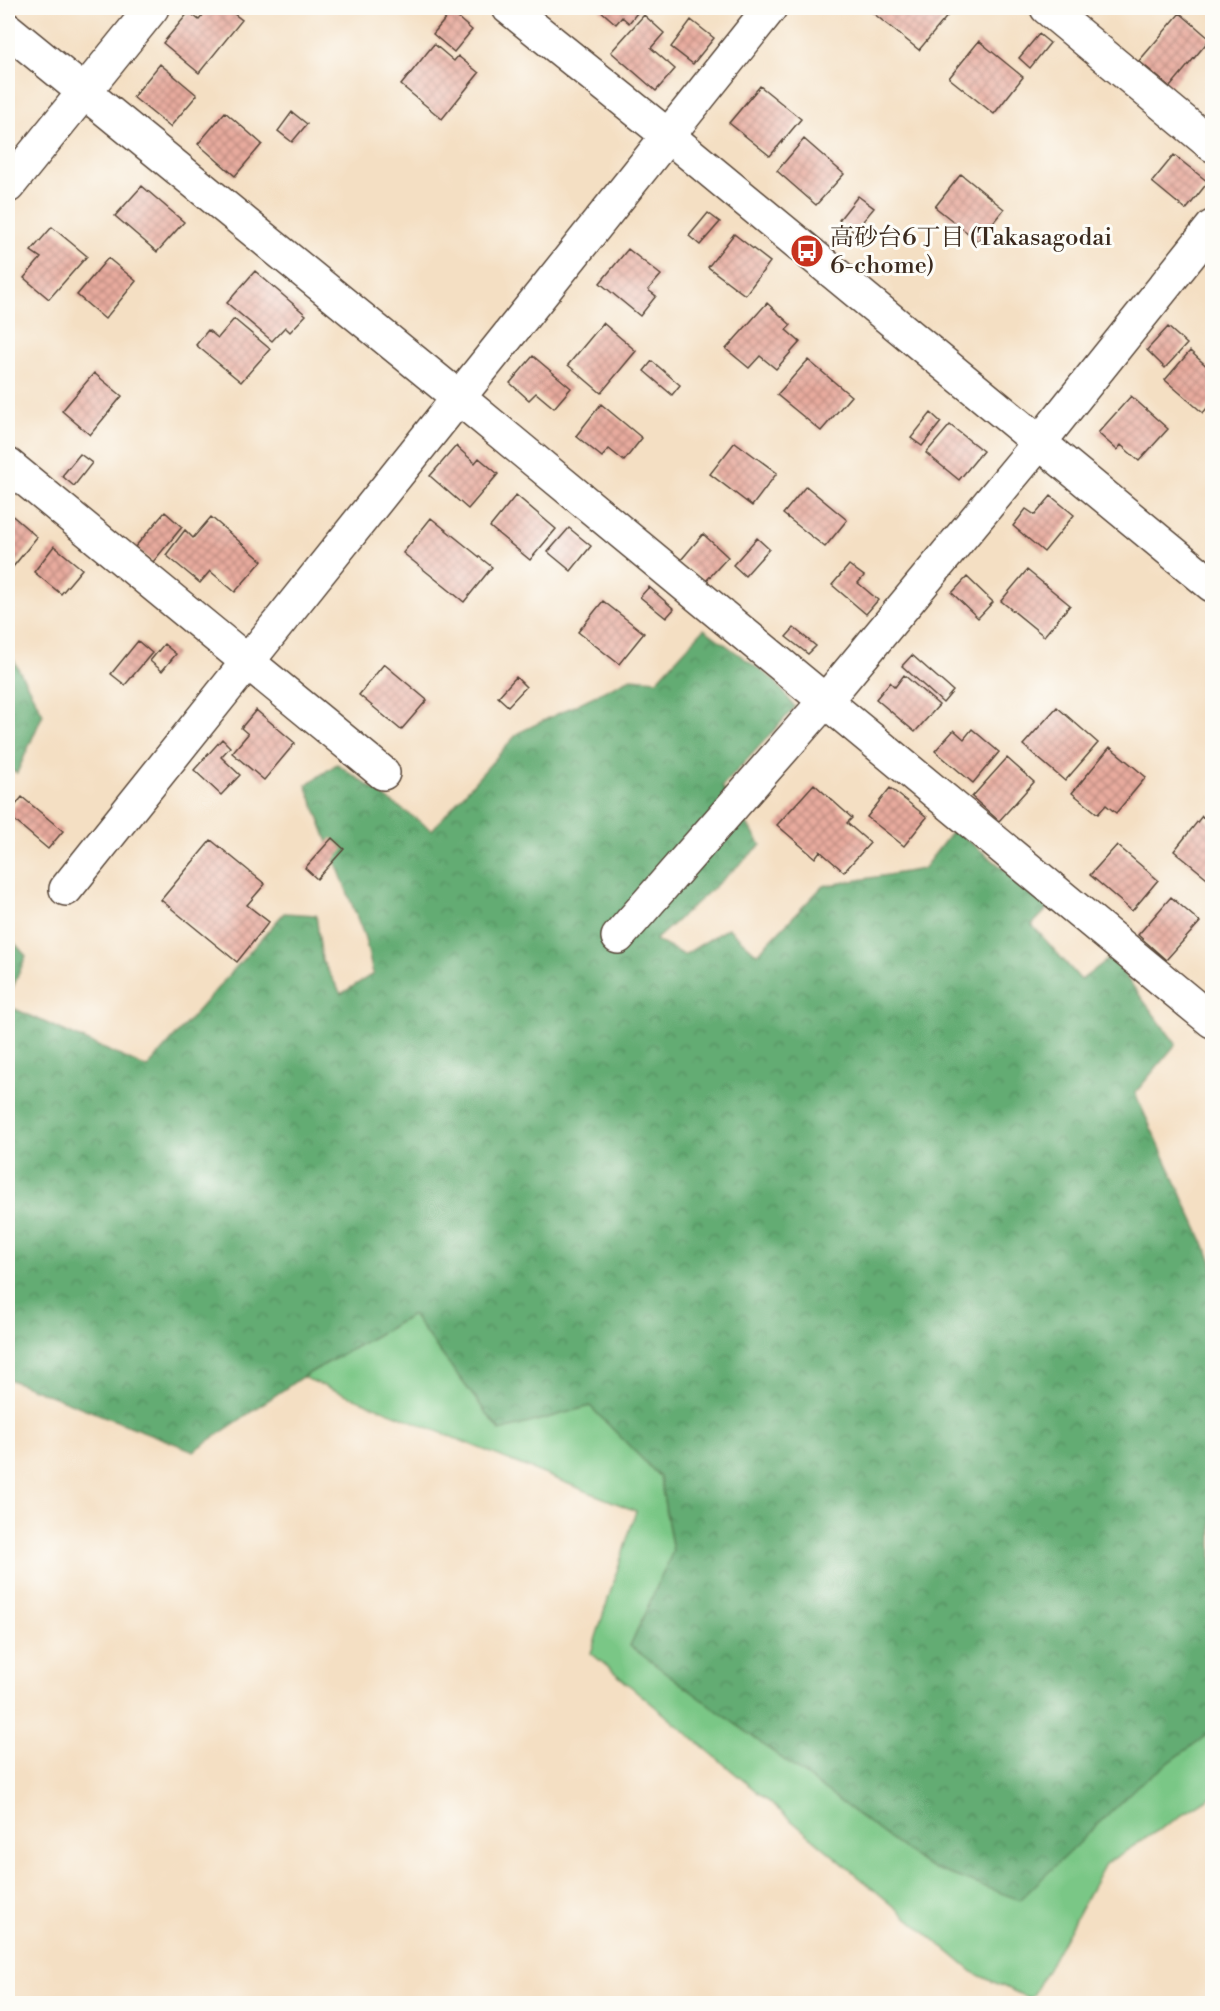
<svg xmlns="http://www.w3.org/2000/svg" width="1220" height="2011" viewBox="0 0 1220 2011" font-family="'Libre Bodoni','Noto Serif JP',serif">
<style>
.green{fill:#7ac786;stroke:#5a7852;stroke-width:1.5}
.forest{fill:url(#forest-crowns);stroke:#4f6b48;stroke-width:1.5}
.building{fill:url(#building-cross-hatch)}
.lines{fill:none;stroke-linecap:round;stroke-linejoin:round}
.minor-casing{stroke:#574537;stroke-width:36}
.minor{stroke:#fff;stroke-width:33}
.labels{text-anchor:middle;stroke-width:6;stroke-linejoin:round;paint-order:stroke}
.poi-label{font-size:24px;fill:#3b2a1e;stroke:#fdfcf7;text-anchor:start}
</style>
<defs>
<pattern id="forest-crowns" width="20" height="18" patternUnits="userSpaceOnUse" patternTransform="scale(1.5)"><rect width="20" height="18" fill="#63ac73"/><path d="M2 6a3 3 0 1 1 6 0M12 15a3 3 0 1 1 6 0" fill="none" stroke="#538c5e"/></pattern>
<pattern id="building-cross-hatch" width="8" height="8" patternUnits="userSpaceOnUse" patternTransform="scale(1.5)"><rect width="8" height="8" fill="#e8ab9e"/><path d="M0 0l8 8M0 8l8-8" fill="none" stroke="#bd8b80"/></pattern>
</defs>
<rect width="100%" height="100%" fill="#fdfcf7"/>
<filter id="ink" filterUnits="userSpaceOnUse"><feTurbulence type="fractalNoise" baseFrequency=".0167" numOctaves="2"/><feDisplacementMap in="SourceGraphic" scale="12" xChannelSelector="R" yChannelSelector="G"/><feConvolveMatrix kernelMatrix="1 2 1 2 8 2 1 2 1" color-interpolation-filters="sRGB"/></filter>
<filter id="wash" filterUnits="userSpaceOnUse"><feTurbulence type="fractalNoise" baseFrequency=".008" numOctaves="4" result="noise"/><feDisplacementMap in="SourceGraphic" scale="24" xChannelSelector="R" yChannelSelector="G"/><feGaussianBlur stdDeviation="1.35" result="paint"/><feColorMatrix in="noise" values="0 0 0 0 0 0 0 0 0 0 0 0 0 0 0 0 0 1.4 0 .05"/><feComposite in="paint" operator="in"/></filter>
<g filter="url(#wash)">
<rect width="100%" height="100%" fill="#f4dfc3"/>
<path class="green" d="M412,1315L500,1431L590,1406L660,1477L673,1552L630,1646L1138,1785L1212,1731V1796L1105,1864L1031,1999L974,1973L591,1653L636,1511L302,1377Z"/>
<path class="forest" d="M704,629L774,680L795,707L722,787L761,845L655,940L684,955L728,928L757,954L823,886L923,869L954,829L1050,906L1032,925L1081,980L1111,957L1176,1044L1135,1093L1212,1261V1731L1138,1785L1020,1900L927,1866L630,1646L673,1551L660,1477L590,1406L500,1431L412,1315L302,1377L194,1451L8,1379V1006L147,1068L284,913L316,915L322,960L341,994L373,974L365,938L306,785L337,764L432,830L518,733L631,678L657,680Z
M8,650L43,714L17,773L8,770Z
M8,936L26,956L8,999Z"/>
<g id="blocks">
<path class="building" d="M209,8H226L242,20L199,73L163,43L189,12L199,20Z
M602,8H641L629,23L622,17L616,24L600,10Z
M869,8H954L919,50L868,9Z
M451,12L472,30L454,52L433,34Z
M1180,13L1210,39L1170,87L1139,61Z
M644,15L664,33L651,48L675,69L656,91L611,52Z
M691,20L714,38L693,64L671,47Z
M1039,34L1050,43L1030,68L1019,58Z
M979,41L1023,77L994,114L949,78Z
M434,44L454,61L458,56L479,73L442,119L401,85Z
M160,64L197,95L170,127L133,97Z
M760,86L801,119L770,156L729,123Z
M225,112L262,144L235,176L198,144Z
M292,112L307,124L292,142L278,131Z
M804,139L844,174L816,205L777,171Z
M1174,155L1208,182L1186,210L1152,182Z
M961,174L1004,209L978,241L935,207Z
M142,186L184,222L157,252L115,216Z
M858,196L874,208L854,232L839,220Z
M708,213L720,222L700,245L689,236Z
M52,227L87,256L49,299L24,278L41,258L31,251Z
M734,234L770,262L745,295L708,267Z
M628,249L661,275L648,290L656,296L640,316L600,283Z
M108,258L136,281L105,319L77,295Z
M255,271L306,315L290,332L285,327L272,341L227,303Z
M767,303L791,325L786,330L800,342L776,369L760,356L749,368L726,349Z
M234,319L270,349L241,382L196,345L208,330L218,338Z
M603,323L636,351L601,393L568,365Z
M1168,327L1187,344L1165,368L1147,350Z
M1190,351L1212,371V402L1203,413L1165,380Z
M533,356L571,388L554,408L536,393L529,400L510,383Z
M808,360L851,396L821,431L777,395Z
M652,361L680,385L672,395L644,371Z
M94,373L122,396L90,435L62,411Z
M1131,396L1168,429L1139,461L1121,445L1117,450L1098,433Z
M601,404L642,438L624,461L609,449L602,457L576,436Z
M931,413L941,422L922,446L911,438Z
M950,425L983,451L959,480L926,453Z
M735,442L777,473L752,506L710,474Z
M456,446L475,463L479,458L498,474L468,509L430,476Z
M80,454L92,463L74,486L62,476Z
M806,486L847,520L825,547L783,514Z
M516,495L556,529L530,560L490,527Z
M1051,496L1074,515L1044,552L1013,526L1026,509L1035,515Z
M8,512L37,537L8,573Z
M165,512L182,527L153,562L135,547Z
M211,517L262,561L235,592L210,571L200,583L166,555L185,530L193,538Z
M431,518L492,567L464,602L403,553Z
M569,528L591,546L571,571L548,552Z
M703,534L728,557L706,581L681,560Z
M757,538L769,549L745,576L733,565Z
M54,546L82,569L61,594L34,572Z
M849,565L864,576L858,583L878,600L866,614L832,585Z
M1027,570L1070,605L1044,636L1001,601Z
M967,577L993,602L978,618L952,593Z
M649,587L674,609L666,618L640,597Z
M603,601L644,633L619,664L578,632Z
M794,628L816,646L808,654L786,637Z
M138,641L152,653L125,685L111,674Z
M164,644L176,654L162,671L150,661Z
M912,655L953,691L943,703L902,666Z
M384,664L427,700L401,730L359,695Z
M904,675L939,705L915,732L876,699L890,682L895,687Z
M516,677L526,687L508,706L498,697Z
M1057,707L1098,743L1065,781L1023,745Z
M256,710L295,743L264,780L232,753L248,734L241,728Z
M972,729L999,752L973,783L935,751L954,730L964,739Z
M222,739L230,747L221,757L240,775L221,795L194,770Z
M1110,747L1146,777L1116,813L1106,805L1098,814L1072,793Z
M1007,758L1034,782L999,821L972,797Z
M814,784L852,818L847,823L870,843L844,872L820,851L815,858L777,825Z
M890,788L927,817L904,846L867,817Z
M22,797L63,831L48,849L8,815Z
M1202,816L1212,825V882L1174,851Z
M332,838L344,849L317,879L305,868Z
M211,840L265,884L247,905L269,922L237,962L161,900Z
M1117,845L1158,880L1132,911L1090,875Z
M1171,897L1200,922L1166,960L1138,935Z"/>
</g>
</g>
<g filter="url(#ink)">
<use href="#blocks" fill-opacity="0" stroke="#574537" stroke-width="1.5"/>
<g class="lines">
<defs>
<path id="minor" d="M509,8L667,135L1212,585
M1047,8L1212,145
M8,30L459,398L1212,1021
M8,186L152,8
M8,465L383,773
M66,889L770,8
M618,937L825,701L1039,443L1212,227"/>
</defs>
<use href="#minor" class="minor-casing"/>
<use href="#minor" class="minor"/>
</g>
</g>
<defs>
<symbol id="bus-disc" viewBox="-11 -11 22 22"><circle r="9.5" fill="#c8321e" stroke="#fdfcf7"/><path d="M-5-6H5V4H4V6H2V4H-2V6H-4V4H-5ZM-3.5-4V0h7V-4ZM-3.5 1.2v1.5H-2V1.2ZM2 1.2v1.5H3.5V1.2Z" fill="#fff"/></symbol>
</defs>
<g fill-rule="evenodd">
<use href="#bus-disc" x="788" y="232" width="38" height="38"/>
</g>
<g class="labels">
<g class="poi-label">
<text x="830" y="245">高砂台6丁目 (Takasagodai<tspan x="830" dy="28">6-chome)</tspan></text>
</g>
</g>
<rect width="1220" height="2011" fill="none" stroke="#fdfcf7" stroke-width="30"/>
</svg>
